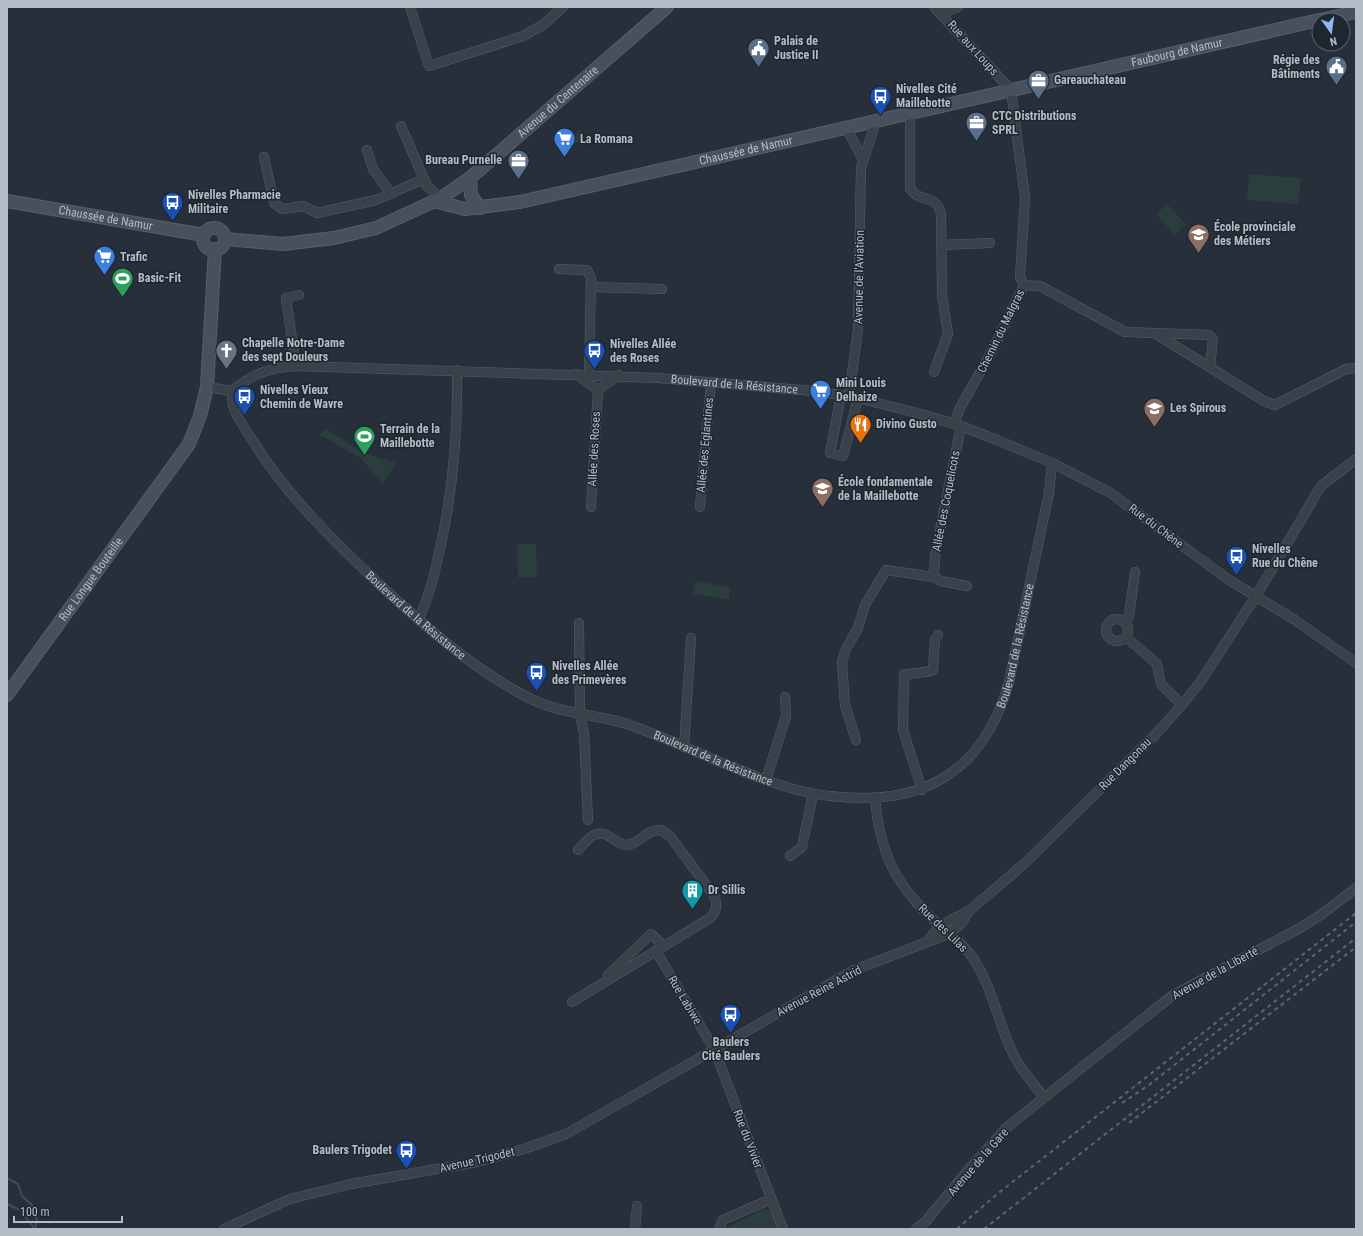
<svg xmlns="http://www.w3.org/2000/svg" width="1363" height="1236" viewBox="0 0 1363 1236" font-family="'Roboto Condensed',sans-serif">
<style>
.green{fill:#2b3d3d}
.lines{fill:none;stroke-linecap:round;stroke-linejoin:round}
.stream{stroke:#3d4d61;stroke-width:2}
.street-casing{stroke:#575f68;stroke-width:10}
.secondary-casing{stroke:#575f68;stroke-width:14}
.street{stroke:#39414a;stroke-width:9}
.secondary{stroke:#48505d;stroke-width:12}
.rail{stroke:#5c6571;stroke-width:2;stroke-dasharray:4 4;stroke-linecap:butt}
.labels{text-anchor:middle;stroke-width:3;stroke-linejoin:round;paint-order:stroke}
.poi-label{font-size:12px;font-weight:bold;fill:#b5bcc6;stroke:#1e262f;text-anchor:start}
.street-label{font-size:12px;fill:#b5bcc6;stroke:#1e262f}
</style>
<rect width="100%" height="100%" fill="#262f3a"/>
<path class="green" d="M581,129L584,141L564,146Z
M1249,174L1301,178L1298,204L1247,200Z
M1167,204L1186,224L1175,235L1156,214Z
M325,428L364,453L396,463L383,483L360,458L320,435Z
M517,544H536L537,577L518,578Z
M695,581L731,587L729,600L693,594Z
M764,1209L772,1211L780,1229H724Z"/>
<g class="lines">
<path class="stream" d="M7,1178L18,1184L22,1196L32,1205L37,1220L35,1228
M7,1204L20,1210L34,1228"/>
<defs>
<g id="street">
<path d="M410,7L429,66L523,36L543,25L563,7"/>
<path d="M934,7L1011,90L1025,198L1020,277L1024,285L992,351L960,408L954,424"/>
<path d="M941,13L958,7"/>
<path d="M910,113V188C919,204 938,193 941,215L942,295L948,334L934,372"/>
<path d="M401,126L427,186L441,198"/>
<path d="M846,127L862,158"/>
<path d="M367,150L373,169L391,194"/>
<path d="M264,157L274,203L282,209L303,206L317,213L376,200L424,179"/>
<path d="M941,245L990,243"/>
<path d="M559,269L587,270L591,278L589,374"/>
<path d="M1024,285L1040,286L1125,332L1209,335L1213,339L1210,367"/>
<path d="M592,287L662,289"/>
<path d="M1156,334L1264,401L1275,405L1346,369L1356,368"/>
<path d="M296,366L286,298L299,295"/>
<path d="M576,374L598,390L619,375"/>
<path d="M207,387L232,391"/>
<path id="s1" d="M232,391C232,396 232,402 233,406C237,418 246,430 253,441C287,496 333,540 380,585C426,627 475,671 531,699C562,714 595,714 627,724C684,744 738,773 797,790C820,796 842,798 866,798C943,797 988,756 1009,682L1049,493L1052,463"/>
<path id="s2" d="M232,391C251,374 271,367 296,366L658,378L814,391L858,398L925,415L961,426L997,440L1052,463L1109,492L1229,580L1295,620L1356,663"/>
<path d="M841,396L830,453L843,456L858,398"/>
<path d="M849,397L858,329L861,168L876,121"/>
<path d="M961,426L935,555L934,577L941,581L967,586"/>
<path d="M591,507L598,390"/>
<path d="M700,507L711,382"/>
<circle cx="1117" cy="630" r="11"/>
<path d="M418,620C429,598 434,576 439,553C453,493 458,431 457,370"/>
<path d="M1124,622L1129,616L1135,572"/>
<path d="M579,623L580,714L584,734L588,820"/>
<path d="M1126,637L1157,664L1161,684L1182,705"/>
<path d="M856,740L845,705L842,662L845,651L858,628L865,605L886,570L934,577"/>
<path d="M684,747L691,638"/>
<path d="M766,780L786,716L785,697"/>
<path d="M922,790L903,730L904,674C908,674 930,672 933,670L935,640L938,635"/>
<path d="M875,798C880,853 895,885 936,922C948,934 964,944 973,958C993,988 998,1024 1014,1056C1022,1071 1035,1085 1044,1098"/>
<path d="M790,856L802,847L813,794"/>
<path d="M928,941L939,926L969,911"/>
<path d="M656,951L714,1049L783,1229"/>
<path d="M608,978V975L651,934L664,946"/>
<path d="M572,1002L710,918C717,911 717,906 715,897L670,836L661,830C647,829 642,841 631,844C617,849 611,830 597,834C589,836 583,845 578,850"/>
<path d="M224,1229L290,1199L351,1184L477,1162L524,1149L566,1134L852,971L948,934L961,924L969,911L1024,864L1155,735L1182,705L1201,681L1256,596L1321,486L1356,459"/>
<path d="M635,1229L637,1206"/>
<path d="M719,1229L723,1220L771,1199"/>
<path d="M916,1229L926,1221L968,1170L1005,1129L1173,995L1300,928L1322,914L1356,888"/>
</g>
<g id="secondary">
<path d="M1320,20L1356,12"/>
<path d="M470,178L471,195L480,208"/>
<path id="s3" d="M7,201L204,235"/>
<path id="s4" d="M434,201L465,209L520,202L1319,20"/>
<circle cx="214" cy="239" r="11"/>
<path id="s5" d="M225,239L283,244L334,238L376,228L441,198L470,178L667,7"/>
<path id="s6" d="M7,695L189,444L200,416L207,387L215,249"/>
</g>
</defs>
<use href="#street" class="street-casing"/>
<use href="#secondary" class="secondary-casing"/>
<use href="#street" class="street"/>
<use href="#secondary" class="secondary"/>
<path class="rail" d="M1122,1103L1149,1085L1356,922
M1129,1123L1356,947
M957,1229L996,1195L1356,913
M984,1229L1356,938"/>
</g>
<defs>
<symbol id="civic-pin" viewBox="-11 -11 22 30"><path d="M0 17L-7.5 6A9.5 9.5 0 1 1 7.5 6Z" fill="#5c6f8a" stroke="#1e262f"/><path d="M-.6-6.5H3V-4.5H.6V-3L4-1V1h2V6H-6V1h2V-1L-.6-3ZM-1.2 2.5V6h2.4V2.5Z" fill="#fff"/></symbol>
<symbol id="office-pin" viewBox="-11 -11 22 30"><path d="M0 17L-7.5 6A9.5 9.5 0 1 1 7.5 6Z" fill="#5c6f8a" stroke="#1e262f"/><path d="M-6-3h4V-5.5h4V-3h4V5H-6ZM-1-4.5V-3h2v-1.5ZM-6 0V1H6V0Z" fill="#fff"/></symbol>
<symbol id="bus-pin" viewBox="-11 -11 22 30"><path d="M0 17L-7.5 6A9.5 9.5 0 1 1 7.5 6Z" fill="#1a4fb4" stroke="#1e262f"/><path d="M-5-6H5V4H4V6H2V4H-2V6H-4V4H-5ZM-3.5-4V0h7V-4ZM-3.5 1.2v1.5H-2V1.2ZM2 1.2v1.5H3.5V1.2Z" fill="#fff"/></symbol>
<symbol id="supermarket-pin" viewBox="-11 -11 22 30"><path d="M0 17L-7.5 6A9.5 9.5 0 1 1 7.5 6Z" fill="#3f7fe0" stroke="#1e262f"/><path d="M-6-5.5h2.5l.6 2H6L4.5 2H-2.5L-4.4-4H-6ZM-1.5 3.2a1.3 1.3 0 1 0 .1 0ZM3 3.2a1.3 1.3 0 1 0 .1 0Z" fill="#fff"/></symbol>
<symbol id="school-pin" viewBox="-11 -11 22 30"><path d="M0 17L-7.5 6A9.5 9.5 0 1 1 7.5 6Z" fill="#8d6e63" stroke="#1e262f"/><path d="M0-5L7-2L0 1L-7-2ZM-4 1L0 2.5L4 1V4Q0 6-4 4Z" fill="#fff"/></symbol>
<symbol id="stadium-pin" viewBox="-11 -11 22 30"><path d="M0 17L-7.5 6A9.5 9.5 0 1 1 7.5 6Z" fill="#2e9e5b" stroke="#1e262f"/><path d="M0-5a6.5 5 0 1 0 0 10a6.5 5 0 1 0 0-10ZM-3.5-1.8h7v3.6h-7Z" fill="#fff"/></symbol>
<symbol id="church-pin" viewBox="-11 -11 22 30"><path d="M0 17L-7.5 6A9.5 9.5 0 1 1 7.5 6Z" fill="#6b7280" stroke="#1e262f"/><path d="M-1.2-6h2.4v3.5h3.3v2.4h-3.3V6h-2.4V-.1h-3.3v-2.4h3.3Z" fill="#fff"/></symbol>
<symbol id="restaurant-pin" viewBox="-11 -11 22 30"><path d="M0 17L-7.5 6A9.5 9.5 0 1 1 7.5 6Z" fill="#e8710a" stroke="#1e262f"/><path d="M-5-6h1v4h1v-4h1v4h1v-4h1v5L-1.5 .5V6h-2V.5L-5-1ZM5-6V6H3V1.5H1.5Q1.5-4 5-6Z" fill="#fff"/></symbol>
<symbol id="building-pin" viewBox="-11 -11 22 30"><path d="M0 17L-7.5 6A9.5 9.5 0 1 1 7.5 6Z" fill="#0f9aa8" stroke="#1e262f"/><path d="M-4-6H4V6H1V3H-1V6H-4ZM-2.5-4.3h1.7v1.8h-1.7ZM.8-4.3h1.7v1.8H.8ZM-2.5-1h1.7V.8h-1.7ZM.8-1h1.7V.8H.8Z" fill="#fff"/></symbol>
</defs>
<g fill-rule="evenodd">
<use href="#civic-pin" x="746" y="36" width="25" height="34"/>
<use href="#civic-pin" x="1324" y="54" width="25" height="34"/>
<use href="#office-pin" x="1026" y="68" width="25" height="34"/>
<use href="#bus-pin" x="868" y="84" width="25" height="34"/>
<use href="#office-pin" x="964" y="110" width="25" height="34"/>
<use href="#supermarket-pin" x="552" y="126" width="25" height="34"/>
<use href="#office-pin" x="506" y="148" width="25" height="34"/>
<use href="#bus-pin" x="160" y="190" width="25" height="34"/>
<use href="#school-pin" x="1186" y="222" width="25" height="34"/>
<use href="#supermarket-pin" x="92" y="244" width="25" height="34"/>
<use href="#stadium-pin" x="110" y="266" width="25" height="34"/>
<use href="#church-pin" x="214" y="338" width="25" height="34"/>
<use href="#bus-pin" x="582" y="338" width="25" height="34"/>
<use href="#supermarket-pin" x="808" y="378" width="25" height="34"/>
<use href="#bus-pin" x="232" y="384" width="25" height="34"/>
<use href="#school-pin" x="1142" y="396" width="25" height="34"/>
<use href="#restaurant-pin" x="848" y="412" width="25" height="34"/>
<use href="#stadium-pin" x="352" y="424" width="25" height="34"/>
<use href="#school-pin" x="810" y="476" width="25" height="34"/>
<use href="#bus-pin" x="1224" y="544" width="25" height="34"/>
<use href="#bus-pin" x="524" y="660" width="25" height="34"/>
<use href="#building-pin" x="680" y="878" width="25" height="34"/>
<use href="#bus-pin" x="718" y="1002" width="25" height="34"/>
<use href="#bus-pin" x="394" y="1138" width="25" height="34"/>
</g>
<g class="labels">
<g class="poi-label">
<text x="774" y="45">Palais de<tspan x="774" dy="14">Justice II</tspan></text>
<text x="1320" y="64" text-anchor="end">Régie des<tspan x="1320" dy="14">Bâtiments</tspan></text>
<text x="1054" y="84">Gareauchateau</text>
<text x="896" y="93">Nivelles Cité<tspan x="896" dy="14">Maillebotte</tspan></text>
<text x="992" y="120">CTC Distributions<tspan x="992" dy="14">SPRL</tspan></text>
<text x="580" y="143">La Romana</text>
<text x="502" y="164" text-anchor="end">Bureau Purnelle</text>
<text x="188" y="199">Nivelles Pharmacie<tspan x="188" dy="14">Militaire</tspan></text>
<text x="1214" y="231">École provinciale<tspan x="1214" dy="14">des Métiers</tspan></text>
<text x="120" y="261">Trafic</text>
<text x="138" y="282">Basic-Fit</text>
<text x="242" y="347">Chapelle Notre-Dame<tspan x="242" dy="14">des sept Douleurs</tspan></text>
<text x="610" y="348">Nivelles Allée<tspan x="610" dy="14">des Roses</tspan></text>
<text x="836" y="387">Mini Louis<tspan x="836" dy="14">Delhaize</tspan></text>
<text x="260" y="394">Nivelles Vieux<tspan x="260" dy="14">Chemin de Wavre</tspan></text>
<text x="1170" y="412">Les Spirous</text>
<text x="876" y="428">Divino Gusto</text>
<text x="380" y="433">Terrain de la<tspan x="380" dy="14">Maillebotte</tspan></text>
<text x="838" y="486">École fondamentale<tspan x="838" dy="14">de la Maillebotte</tspan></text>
<text x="1252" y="553">Nivelles<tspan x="1252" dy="14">Rue du Chêne</tspan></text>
<text x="552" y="670">Nivelles Allée<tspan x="552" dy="14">des Primevères</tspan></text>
<text x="708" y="894">Dr Sillis</text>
<text x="731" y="1046" text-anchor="middle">Baulers<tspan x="731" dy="14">Cité Baulers</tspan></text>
<text x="392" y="1154" text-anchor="end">Baulers Trigodet</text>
</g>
<g class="street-label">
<text transform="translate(973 48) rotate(48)" y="4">Rue aux Loups</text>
<text dy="4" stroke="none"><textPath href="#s4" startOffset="761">Faubourg de Namur</textPath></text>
<text dy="4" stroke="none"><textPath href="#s5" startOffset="376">Avenue du Centenaire</textPath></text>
<text dy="4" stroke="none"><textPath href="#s4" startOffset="319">Chaussée de Namur</textPath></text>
<text dy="4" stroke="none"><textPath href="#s3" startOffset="100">Chaussée de Namur</textPath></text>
<text transform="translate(859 277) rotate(-89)" y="4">Avenue de l'Aviation</text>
<text transform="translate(1001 331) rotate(-64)" y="4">Chemin du Malgras</text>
<text dy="4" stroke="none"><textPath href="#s2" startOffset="509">Boulevard de la Résistance</textPath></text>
<text transform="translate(705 445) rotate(-85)" y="4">Allée des Eglantines</text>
<text transform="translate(594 449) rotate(-87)" y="4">Allée des Roses</text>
<text transform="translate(946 501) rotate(-79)" y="4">Allée des Coquelicots</text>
<text transform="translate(1156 526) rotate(37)" y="4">Rue du Chêne</text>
<text dy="4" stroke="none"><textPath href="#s6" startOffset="143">Rue Longue Bouteille</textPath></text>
<text dy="4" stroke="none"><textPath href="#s1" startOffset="295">Boulevard de la Résistance</textPath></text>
<text dy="4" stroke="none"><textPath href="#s1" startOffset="1026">Boulevard de la Résistance</textPath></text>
<text dy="4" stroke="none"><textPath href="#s1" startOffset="630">Boulevard de la Résistance</textPath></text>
<text transform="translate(1125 764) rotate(-45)" y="4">Rue Dangonau</text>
<text transform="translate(943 928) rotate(44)" y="4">Rue des Lilas</text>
<text transform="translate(1215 973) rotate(-29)" y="4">Avenue de la Liberté</text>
<text transform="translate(819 991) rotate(-28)" y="4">Avenue Reine Astrid</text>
<text transform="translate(685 1000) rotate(59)" y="4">Rue Labiwe</text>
<text transform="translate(748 1139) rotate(69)" y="4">Rue du Vivier</text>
<text transform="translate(477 1160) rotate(-13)" y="4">Avenue Trigodet</text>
<text transform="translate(978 1162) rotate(-49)" y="4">Avenue de la Gare</text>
</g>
</g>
<rect width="1363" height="1236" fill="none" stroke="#b5bcc6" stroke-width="16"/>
<g transform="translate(1331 32) rotate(166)"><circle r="19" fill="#1e262f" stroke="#5a626b"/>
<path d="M0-3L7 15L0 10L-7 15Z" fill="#94b7ec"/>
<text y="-6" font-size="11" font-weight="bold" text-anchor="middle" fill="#b5bcc6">N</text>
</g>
<path d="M14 1216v6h108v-6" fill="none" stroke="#b5bcc6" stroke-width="2"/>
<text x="20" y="1216" font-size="12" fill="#b5bcc6" stroke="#1e262f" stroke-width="3" paint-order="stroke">100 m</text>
</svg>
